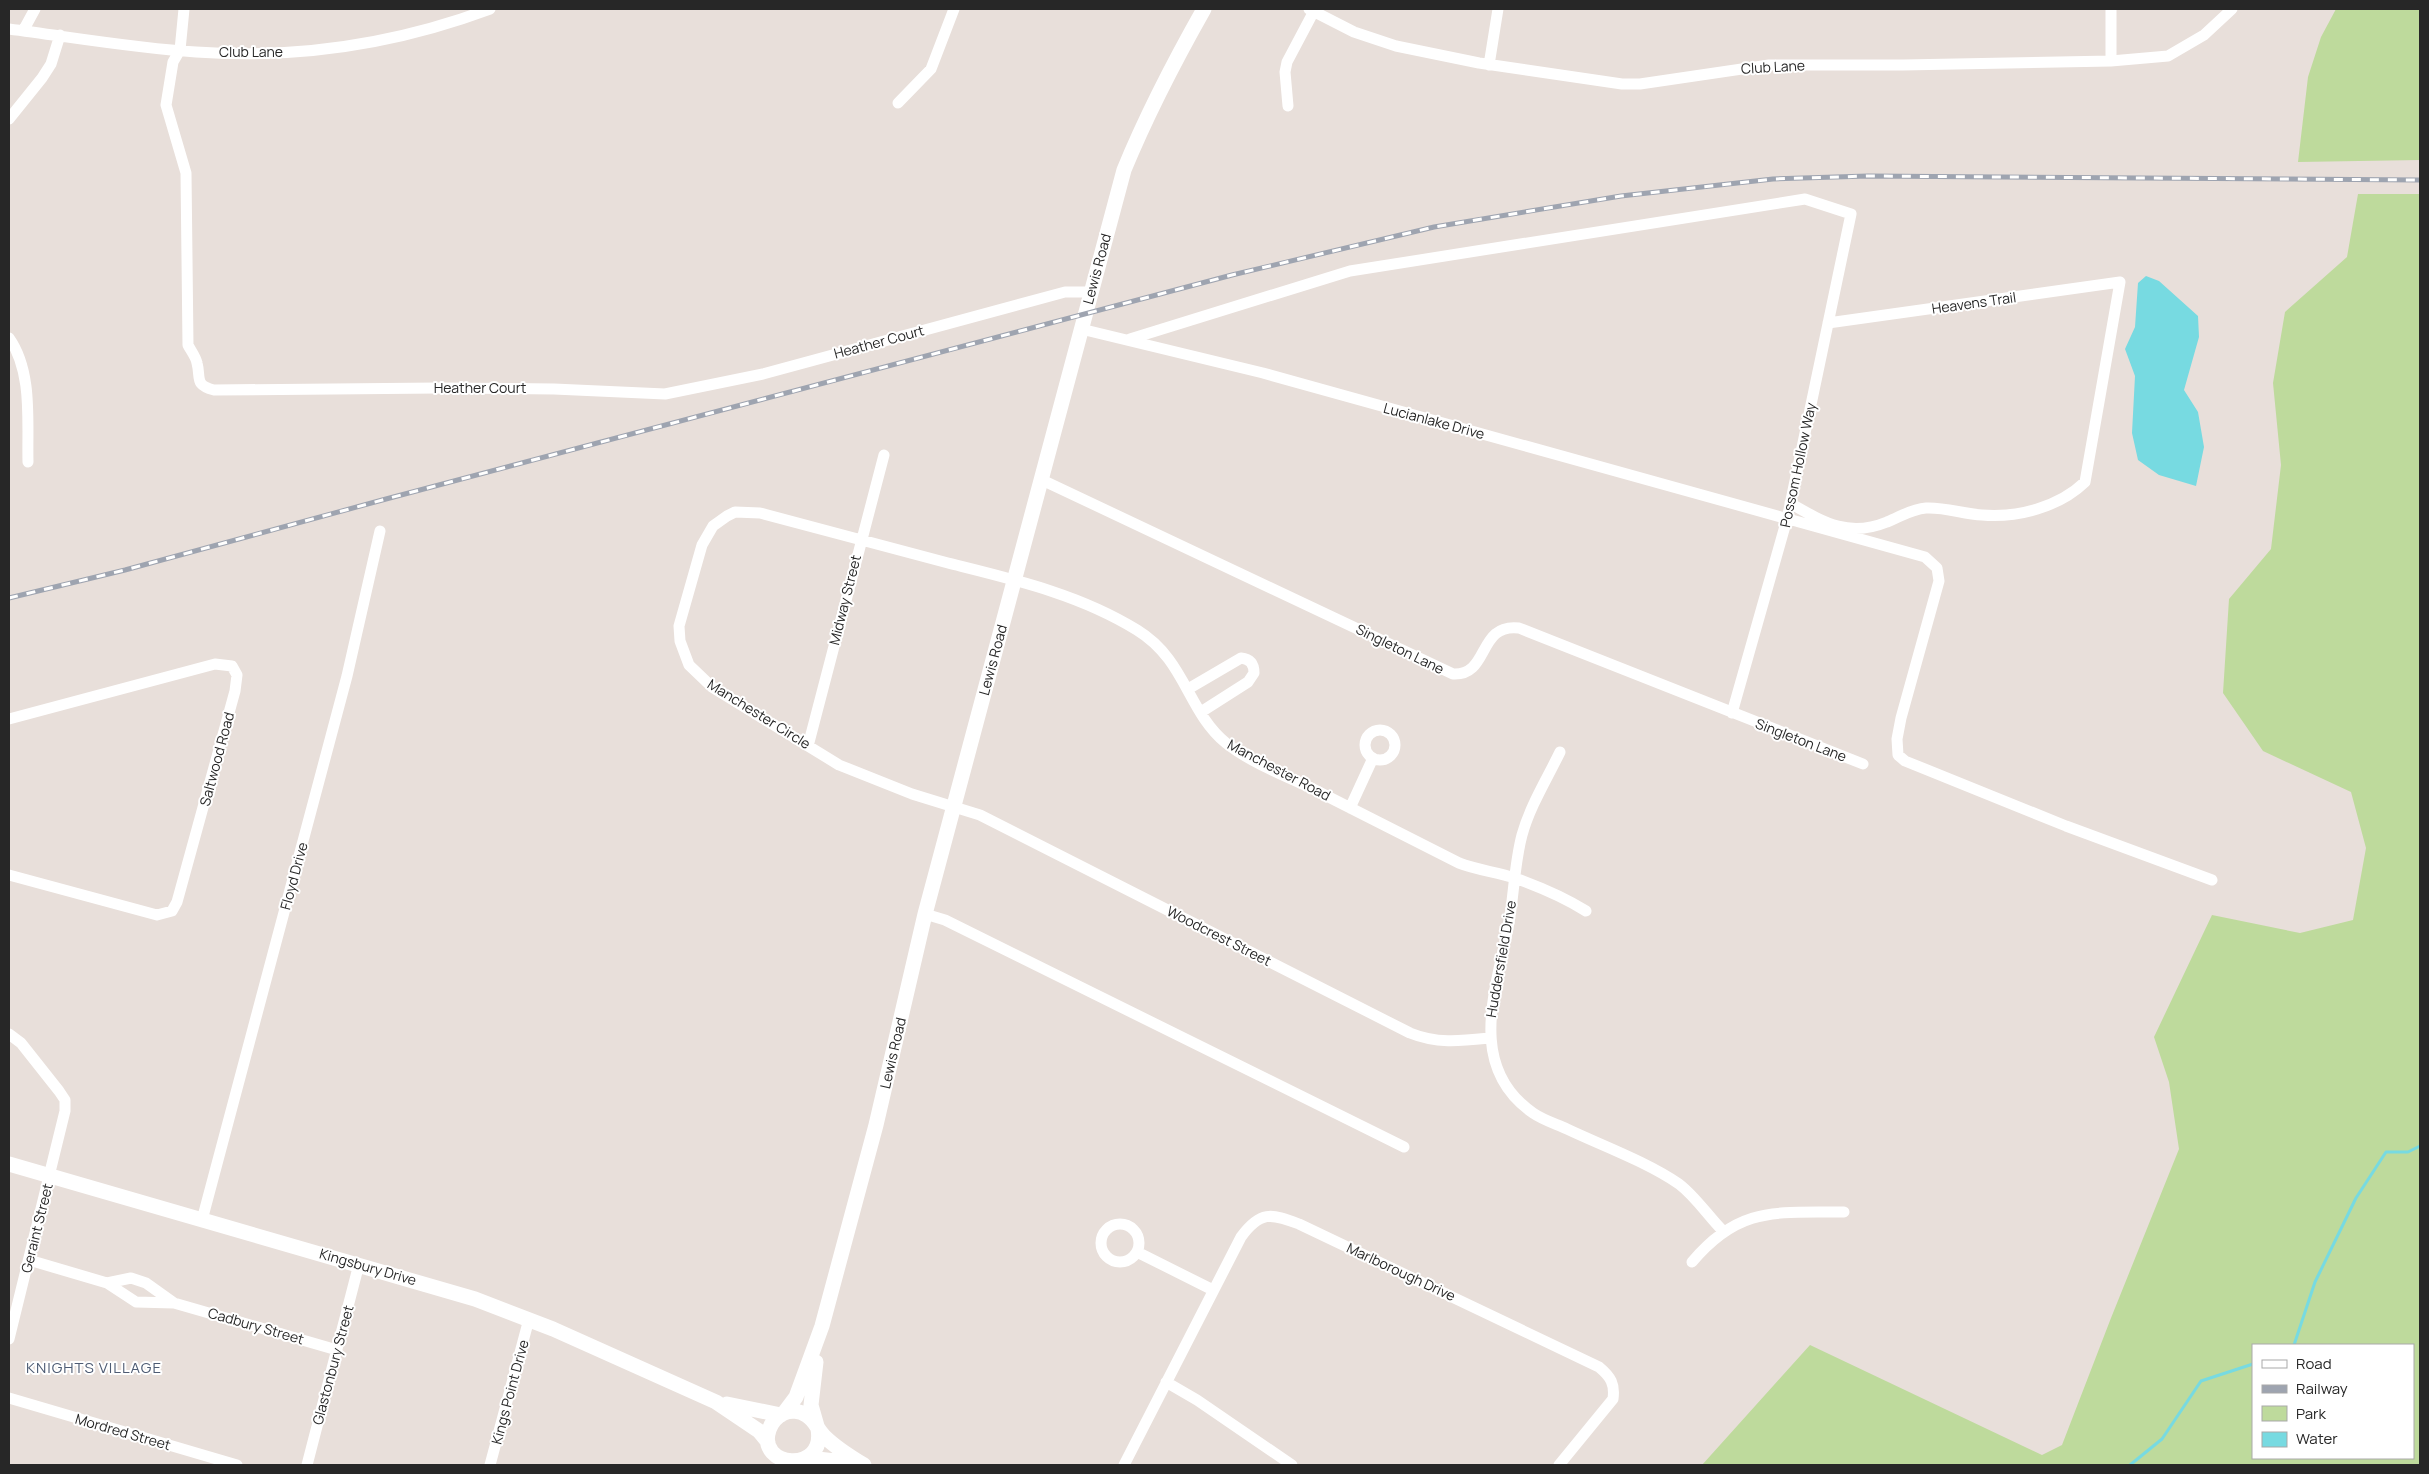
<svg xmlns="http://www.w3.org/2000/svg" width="2429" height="1474" viewBox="0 0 2429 1474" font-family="Manrope,sans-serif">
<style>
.green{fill:#beda9c;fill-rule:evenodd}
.water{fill:#77dae1}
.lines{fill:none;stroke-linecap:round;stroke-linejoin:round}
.stream{stroke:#77dae1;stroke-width:3}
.minor{stroke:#fff;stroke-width:11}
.tertiary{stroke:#fff;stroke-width:15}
.rail-casing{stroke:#9ea4b0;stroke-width:5}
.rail{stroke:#fff;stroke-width:3;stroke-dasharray:9;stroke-linecap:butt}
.labels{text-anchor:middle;stroke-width:4;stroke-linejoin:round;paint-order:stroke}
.street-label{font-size:14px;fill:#272727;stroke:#fff}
.neighbourhood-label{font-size:15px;letter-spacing:1px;fill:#4d5b73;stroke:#fff}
</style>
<rect width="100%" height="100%" fill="#e8dfda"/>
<path class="green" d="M2336,9H2420V160L2298,162L2308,77L2321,37Z
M2358,194H2420V1465H1702L1810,1345L2042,1455L2062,1445L2111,1318L2179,1149L2169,1082L2154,1037L2212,915L2300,933L2353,920L2366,848L2351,792L2263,751L2223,693L2229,599L2271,549L2281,465L2273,383L2285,312L2347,257ZM2253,1345H2413V1458H2253Z"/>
<path class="water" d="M2146,276L2159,281L2198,316L2199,337L2184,390L2198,412L2204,447L2196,486L2159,475L2138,460L2132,433L2135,376L2125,349L2135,327L2138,283Z"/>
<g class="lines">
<path class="stream" d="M2294,1345L2315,1282L2356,1198L2386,1152H2408L2420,1146
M2130,1465L2162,1439L2201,1381L2253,1364"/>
<path class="minor" d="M184,9L180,50L173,62L166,105L186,173L188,345C191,351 196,357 197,363C201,378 194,385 214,390L438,388L554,389L665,394L763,374L1065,292H1090
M1309,9L1354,32L1396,46L1479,63L1622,84H1640L1769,65H1903L2111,61L2168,56L2204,35L2232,9
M2111,9V61
M9,29C71,37 134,48 196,52C296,59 396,44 490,9
M23,31L35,9
M1489,65L1498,9
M898,103L931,69L954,9
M1288,106L1285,72L1287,62L1314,11
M9,119L42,78L51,64L60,35
M1081,329L1263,373L1925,557L1937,568L1939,581L1901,718L1897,739L1898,755L1905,761L2066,826L2212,880
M9,338C33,372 27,422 28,462
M1130,339L1350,271L1805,199L1851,214L1787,519L1732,713
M1042,480L1453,674C1490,676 1477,623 1519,628L1863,764
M1790,503C1823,522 1848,538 1887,522C1900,517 1911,509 1926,508C1945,507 1963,514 1982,515C2018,518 2059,507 2085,482L2120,282L1828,323
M1188,689L1241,658C1250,659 1254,664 1254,673L1248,682L1201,712
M9,719L215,664L232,666L237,675L235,691L177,902L172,911L157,915L9,875
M1365 745a15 15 0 1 1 30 0a15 15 0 1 1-30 0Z
M808,746L884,455
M1560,752C1547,779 1530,806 1522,835C1514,865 1514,897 1508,928C1495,992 1467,1067 1533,1113C1543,1120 1556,1124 1567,1129C1603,1146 1647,1162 1679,1184C1696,1197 1708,1216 1723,1231
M1350,808L1373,758
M925,914L945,920L1404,1147
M9,1034L21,1043L59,1091L65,1100V1111L9,1339
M1490,1038C1461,1041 1437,1044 1410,1033L980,815L912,794L839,765L712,687L689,665L680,641L679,626L702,545L713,526L727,516L735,512L760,513C823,530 885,546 948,563C1012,579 1079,594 1137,630C1186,660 1187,711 1226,743C1250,762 1283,775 1311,788C1360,813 1410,838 1459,863C1477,870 1497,872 1515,878C1540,887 1564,897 1586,911
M202,1220L347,676L380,531
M1101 1243a19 19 0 1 1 38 0a19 19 0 1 1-38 0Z
M1137,1252L1213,1290
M29,1260L107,1283
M1692,1262C1740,1205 1777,1213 1844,1212
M174,1303L146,1283L131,1278L107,1283L136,1302L174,1303L337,1350
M1166,1382L1197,1400L1292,1465
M9,1398L237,1465
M307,1465L359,1264
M490,1465L529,1319
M1124,1465L1241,1237C1260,1211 1271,1213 1299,1224L1599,1367C1611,1377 1615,1384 1613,1399L1559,1465"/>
<path class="tertiary" d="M9,1164L475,1299L553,1329L716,1402L759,1431L768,1442
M816,1362L811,1405L817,1426
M727,1404L781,1415
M784,1413L796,1397L822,1326L876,1125L925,914L1124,170C1147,114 1174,62 1204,9
M818,1429C826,1474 756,1468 769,1430C771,1423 777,1416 784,1413C791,1410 800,1411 806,1415C815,1420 817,1429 824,1436C836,1448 849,1456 864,1465
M809,1458L835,1461L848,1465"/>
<defs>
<path id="rail" d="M9,598L125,570L386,499L1232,275L1434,227L1621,196L1773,179L1868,176L2420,180"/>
</defs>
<use href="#rail" class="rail-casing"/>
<use href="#rail" class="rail"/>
</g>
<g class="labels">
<g class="street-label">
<text x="251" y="57">Club Lane</text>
<text transform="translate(1773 67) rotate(-3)" y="5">Club Lane</text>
<text transform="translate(1097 269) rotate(-75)" y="5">Lewis Road</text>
<text transform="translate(1974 303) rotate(-8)" y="5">Heavens Trail</text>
<text transform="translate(879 342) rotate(-15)" y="5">Heather Court</text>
<text x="480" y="393">Heather Court</text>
<text transform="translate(1434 421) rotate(15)" y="5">Lucianlake Drive</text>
<text transform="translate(1798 465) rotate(-78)" y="5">Possom Hollow Way</text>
<text transform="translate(845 600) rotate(-76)" y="5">Midway Street</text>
<text transform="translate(1400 649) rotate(26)" y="5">Singleton Lane</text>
<text transform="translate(993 660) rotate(-75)" y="5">Lewis Road</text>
<text transform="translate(759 714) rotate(32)" y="5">Manchester Circle</text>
<text transform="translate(1801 740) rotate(21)" y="5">Singleton Lane</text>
<text transform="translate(217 759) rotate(-75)" y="5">Saltwood Road</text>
<text transform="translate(1279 770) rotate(28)" y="5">Manchester Road</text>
<text transform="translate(294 876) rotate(-75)" y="5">Floyd Drive</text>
<text transform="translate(1219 936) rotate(27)" y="5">Woodcrest Street</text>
<text transform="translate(1501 959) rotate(-80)" y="5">Huddersfield Drive</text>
<text transform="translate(893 1053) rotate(-77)" y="5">Lewis Road</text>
<text transform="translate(37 1228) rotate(-76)" y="5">Geraint Street</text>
<text transform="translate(368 1267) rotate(16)" y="5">Kingsbury Drive</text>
<text transform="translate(1401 1272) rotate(25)" y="5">Marlborough Drive</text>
<text transform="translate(256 1326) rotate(16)" y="5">Cadbury Street</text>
<text transform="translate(333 1365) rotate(-75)" y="5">Glastonbury Street</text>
<text transform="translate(510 1392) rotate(-75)" y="5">Kings Point Drive</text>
<text transform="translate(123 1432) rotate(16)" y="5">Mordred Street</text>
</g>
<g class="neighbourhood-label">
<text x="94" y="1373">KNIGHTS VILLAGE</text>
</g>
</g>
<rect width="2429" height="1474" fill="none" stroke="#272727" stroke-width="20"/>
<rect x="2252" y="1344" width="162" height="115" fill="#ffffff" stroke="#a9a9a9"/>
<rect x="2262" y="1360" width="25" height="8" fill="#ffffff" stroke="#a9a9a9"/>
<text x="2296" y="1369" font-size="15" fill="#272727">Road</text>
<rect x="2262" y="1385" width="25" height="8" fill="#9ea4b0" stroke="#a9a9a9"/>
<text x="2296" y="1394" font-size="15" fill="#272727">Railway</text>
<rect x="2262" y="1406" width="25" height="15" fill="#beda9c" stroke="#a9a9a9"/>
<text x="2296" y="1419" font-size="15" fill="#272727">Park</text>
<rect x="2262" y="1432" width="25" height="15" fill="#77dae1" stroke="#a9a9a9"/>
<text x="2296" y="1444" font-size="15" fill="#272727">Water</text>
</svg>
